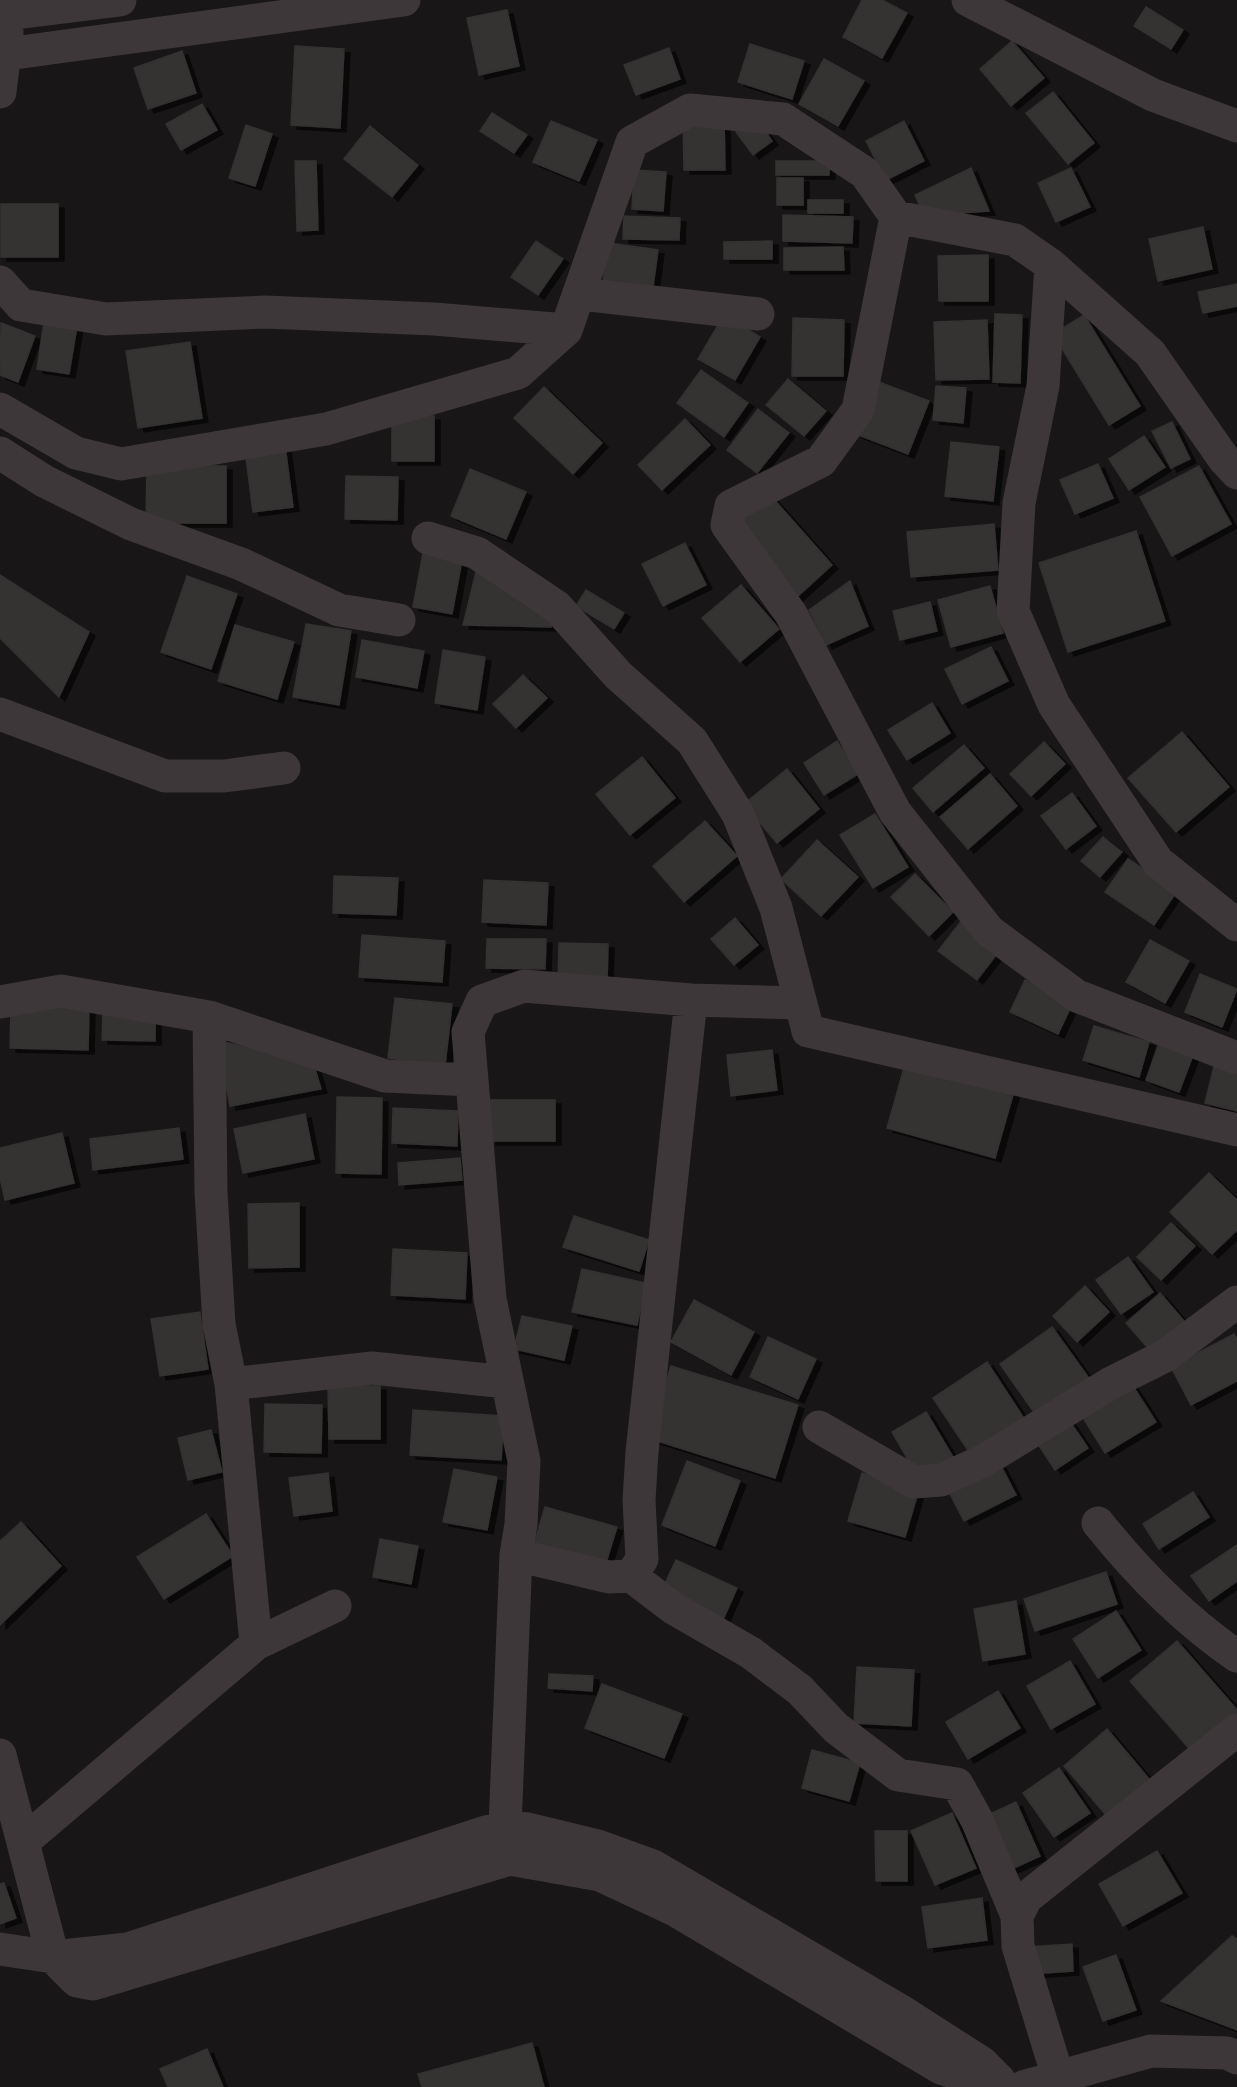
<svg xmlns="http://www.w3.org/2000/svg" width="1237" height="2087" viewBox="0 0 1237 2087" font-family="'DejaVu Sans',sans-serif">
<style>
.building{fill:#343131;stroke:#343031;stroke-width:1.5;filter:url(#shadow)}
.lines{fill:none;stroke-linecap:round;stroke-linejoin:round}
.minor{stroke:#3d3739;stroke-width:33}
</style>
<defs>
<filter id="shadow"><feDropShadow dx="6" dy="4" stdDeviation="0" flood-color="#0009"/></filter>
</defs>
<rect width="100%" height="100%" fill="#181616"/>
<path class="building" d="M862,0H882L907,13L882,58L843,37Z
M1146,7L1183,30L1171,49L1134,26Z
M507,10L519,66L479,75L467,18Z
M1012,41L1044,78L1011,106L980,69Z
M750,44L804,61L792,99L738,82Z
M295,46L344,49L340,128L291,125Z
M669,48L680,79L636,95L624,65Z
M182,51L196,93L148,109L134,68Z
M824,59L864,81L838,126L799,104Z
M1053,92L1094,143L1068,164L1026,113Z
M202,104L217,130L181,150L166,124Z
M492,113L527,135L514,153L480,131Z
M724,117L725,170H684L683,118Z
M756,118L772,141L753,155L736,132Z
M551,121L597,140L579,181L533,162Z
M904,121L924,161L886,180L866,141Z
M246,125L272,134L255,186L229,178Z
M370,126L418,165L392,197L344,159Z
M295,161H316L318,230L297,231Z
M776,161H829V175H776Z
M971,168L989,211L924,215L915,195Z
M1071,168L1090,207L1056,222L1038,183Z
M634,170L666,172L663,211L632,209Z
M777,178H803V205H777Z
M808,200H843V213H808Z
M1,204H58V257H1Z
M783,215L853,217L852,243L783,241Z
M624,216L680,218L679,240L623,239Z
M1203,227L1212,269L1158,281L1149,239Z
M536,241L563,259L538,295L511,277Z
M772,241V259H724V242Z
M609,243L658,250L652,294L602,287Z
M843,247L844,270H784V248Z
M988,255V301H939L938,256Z
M1237,284V306L1203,313L1198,292Z
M995,314L1022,315L1020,383L993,382Z
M45,315L78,320L69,374L37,369Z
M724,315L760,337L735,380L698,359Z
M1084,315L1140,406L1109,425L1053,334Z
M793,318L844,320L843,376H792Z
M987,320L989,379L936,380L934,322Z
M1,323L35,336L18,382L0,375Z
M190,342L202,418L138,428L126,351Z
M701,370L748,403L724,437L677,403Z
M788,379L826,411L804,436L766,405Z
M876,381L929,401L908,454L856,434Z
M936,386L966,388L963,423L933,420Z
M544,387L602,443L573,474L514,418Z
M758,409L789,433L757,473L727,450Z
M392,416H434V461H392Z
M685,419L710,445L662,490L638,465Z
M1172,422L1190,459L1171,468L1152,431Z
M1144,436L1165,467L1129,490L1109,459Z
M951,442L999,447L993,501L945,496Z
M285,446L293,507L253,512L245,450Z
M1098,464L1113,498L1075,514L1060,480Z
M147,465L226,466V523H146Z
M1199,466L1231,524L1172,556L1140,497Z
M470,469L526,492L506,539L451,516Z
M346,476L398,477L397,520L345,519Z
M770,495L832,565L797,597L735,526Z
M994,524L998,570L911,577L907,532Z
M1136,531L1165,621L1068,652L1039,563Z
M685,543L706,585L663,606L642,564Z
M423,553L462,560L452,614L413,607Z
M477,568L555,617L551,627L463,625Z
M0,575L89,632L59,697L0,638Z
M187,576L237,594L211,669L161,652Z
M850,581L868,626L826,645L809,610Z
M741,585L779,629L740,662L702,618Z
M990,586L1003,633L951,647L938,600Z
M586,590L624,613L614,629L576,606Z
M930,602L937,631L900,640L893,611Z
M306,624L351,631L339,705L293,697Z
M235,625L294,642L277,699L218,681Z
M362,640L424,651L417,688L356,677Z
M991,647L1008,681L962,704L945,669Z
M443,650L485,657L477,710L435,703Z
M523,675L547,698L516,728L493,704Z
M932,703L950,733L907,760L888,730Z
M1182,732L1229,787L1176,832L1128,778Z
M837,741L858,774L824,795L804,763Z
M1044,742L1065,764L1031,796L1010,774Z
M964,745L984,768L933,812L913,788Z
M642,757L675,798L630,835L596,794Z
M787,769L819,809L777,843L744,804Z
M990,774L1017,806L968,849L940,817Z
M1072,793L1096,826L1066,849L1041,816Z
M875,814L908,867L873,888L840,835Z
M705,821L737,856L684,902L653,866Z
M1103,837L1122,852L1100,877L1081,861Z
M817,840L858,877L821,916L781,879Z
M1128,859L1177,891L1154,925L1105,892Z
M915,874L953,912L929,936L891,897Z
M334,876L398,878L396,915L333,913Z
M484,880L548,883L546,925L482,922Z
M735,918L758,945L734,965L711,939Z
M962,920L1000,950L977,980L938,951Z
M362,935L445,941L442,982L359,977Z
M487,939H546L545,969L486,968Z
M1150,940L1189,961L1165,1003L1126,982Z
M559,943L608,944L607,983L558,982Z
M1200,974L1237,989L1222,1027L1185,1012Z
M1025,980L1073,1002L1058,1034L1010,1012Z
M395,998L452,1004L445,1065L388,1058Z
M11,1008L89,1009L88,1050L10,1048Z
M103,1010L155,1012V1041L102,1040Z
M1094,1026L1149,1042L1139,1077L1083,1060Z
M1161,1038L1195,1050L1179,1092L1146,1080Z
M218,1041L312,1059L321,1089L230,1106Z
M772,1050L777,1090L731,1096L727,1055Z
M906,1061L1014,1091L995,1158L887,1128Z
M1215,1062L1237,1067V1111L1205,1103Z
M337,1097L382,1098L381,1174L336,1173Z
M490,1100H555V1141H490Z
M393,1108L458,1111L457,1146L392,1143Z
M305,1114L314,1159L243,1173L234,1129Z
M179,1128L183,1159L93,1170L90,1139Z
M62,1133L74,1183L5,1200L0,1178V1148Z
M460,1158L462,1180L399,1185L398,1163Z
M1209,1173L1237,1200V1230L1212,1254L1170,1212Z
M299,1203V1267L249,1268L248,1204Z
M574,1216L649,1240L639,1271L563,1247Z
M1171,1223L1195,1246L1161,1280L1137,1257Z
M393,1249L467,1253L465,1299L391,1295Z
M1128,1257L1153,1292L1121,1314L1096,1280Z
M582,1269L646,1283L637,1325L572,1312Z
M1085,1286L1109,1312L1077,1342L1053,1316Z
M1160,1293L1189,1327L1155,1356L1126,1323Z
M694,1300L754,1332L731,1375L671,1342Z
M200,1312L208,1369L160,1376L151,1319Z
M522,1316L572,1326L564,1360L514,1349Z
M1052,1327L1091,1381L1038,1418L1000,1364Z
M1234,1334L1237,1339V1381L1191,1405L1171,1367Z
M768,1337L816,1359L798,1399L750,1377Z
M987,1362L1025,1420L971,1455L933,1398Z
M671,1366L798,1405L775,1478L648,1438Z
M1127,1377L1156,1422L1105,1453L1077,1408Z
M328,1386H380V1439H329Z
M265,1404L322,1405L321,1453L264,1452Z
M413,1410L504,1416L501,1460L410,1455Z
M926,1412L953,1457L918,1477L892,1432Z
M1066,1416L1088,1448L1055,1470L1034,1438Z
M211,1430L222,1472L188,1480L178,1438Z
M687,1461L740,1481L715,1546L662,1525Z
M1000,1464L1016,1495L964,1521L948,1490Z
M454,1469L497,1477L487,1530L443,1522Z
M328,1473L332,1511L294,1516L289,1478Z
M862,1473L919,1489L905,1537L848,1521Z
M1193,1492L1209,1517L1159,1549L1143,1524Z
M545,1507L617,1527L604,1569L533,1548Z
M206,1514L233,1556L164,1599L137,1557Z
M21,1522L61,1566L0,1625V1541Z
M380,1539L418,1546L411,1584L373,1577Z
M1237,1545V1581L1209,1601L1191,1576Z
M676,1560L737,1588L722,1622L660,1594Z
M1106,1572L1117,1604L1035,1631L1024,1599Z
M1016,1601L1025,1654L983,1661L974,1609Z
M1116,1611L1141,1650L1098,1678L1073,1639Z
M1177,1641L1237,1710V1715L1193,1753L1130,1681Z
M1070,1661L1095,1704L1051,1729L1027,1686Z
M857,1667L914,1670L911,1726L854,1723Z
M549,1674L593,1676L592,1691L548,1688Z
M602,1684L682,1714L664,1758L585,1728Z
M998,1691L1020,1728L968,1759L946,1722Z
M1107,1729L1149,1779L1106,1815L1064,1766Z
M812,1750L860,1763L849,1801L802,1788Z
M1059,1768L1090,1813L1054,1837L1023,1793Z
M1016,1802L1040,1856L1007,1871L983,1817Z
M952,1813L976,1868L935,1885L911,1831Z
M875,1831H907V1881H876Z
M1157,1851L1182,1893L1123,1926L1099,1884Z
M4,1883L16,1918L0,1924V1884Z
M982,1898L987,1940L928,1948L922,1907Z
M1232,1936L1237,1939V2030L1161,2001Z
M1072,1944L1073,1971L1030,1974L1028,1947Z
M1116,1955L1136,2010L1103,2021L1083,1967Z
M532,2043L544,2087H422L418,2074Z
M207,2049L223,2087H168L160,2069Z"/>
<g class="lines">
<path class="minor" d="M968,0L1153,95L1237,126
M0,15L120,0
M0,55L404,0
M0,92L7,32
M896,217L858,410L821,461L731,506L727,525L791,614L895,812L989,931L1077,996L1237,1058
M1051,265L1043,386L1019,503L1013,611L1054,705L1158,862L1237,925
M0,282L21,305L106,319L265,312L434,319L566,330L632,142L690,110L783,119L865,173L896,217L1015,240L1051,265L1150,353L1224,459L1237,473
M581,294L758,314
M0,409L76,453L121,464L326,429L518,373L566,330
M0,453L44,481L131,524L241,564L339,610L399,620
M428,538L477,553L557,607L618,675L692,741L738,814L776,908L808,1031L1237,1130
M0,714L165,776H224L284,768
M0,1002L61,991L209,1017L385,1076L472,1080
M209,1017L211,1192L219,1324L231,1384L256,1644
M231,1384L372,1368L507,1382
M819,1427L914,1482L941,1480L983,1461L1111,1383L1165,1356L1237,1302
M1098,1523C1138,1573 1184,1620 1237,1656
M516,1555L609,1577L631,1576L642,1559L639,1500L642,1452L691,1000
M631,1576L673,1608L751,1653L800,1690L836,1728L898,1775L957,1784L977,1820L1017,1916
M0,1755L53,1957L77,1981L93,1984L510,1859L600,1875L675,1910L941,2068L997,2087
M23,1842L256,1644L335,1606
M510,1859L505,1827L516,1555L521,1524L524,1461L490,1299L468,1032L482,1001L524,986L691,1000L800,1003
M0,1949L53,1957L128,1949L486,1832L505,1827L528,1829L598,1846L653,1866L901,2011L982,2063L999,2080
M1058,2077L1018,1946L1017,1916L1026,1898L1237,1730
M1023,2087L1151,2051L1227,2053L1237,2058"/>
</g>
</svg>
